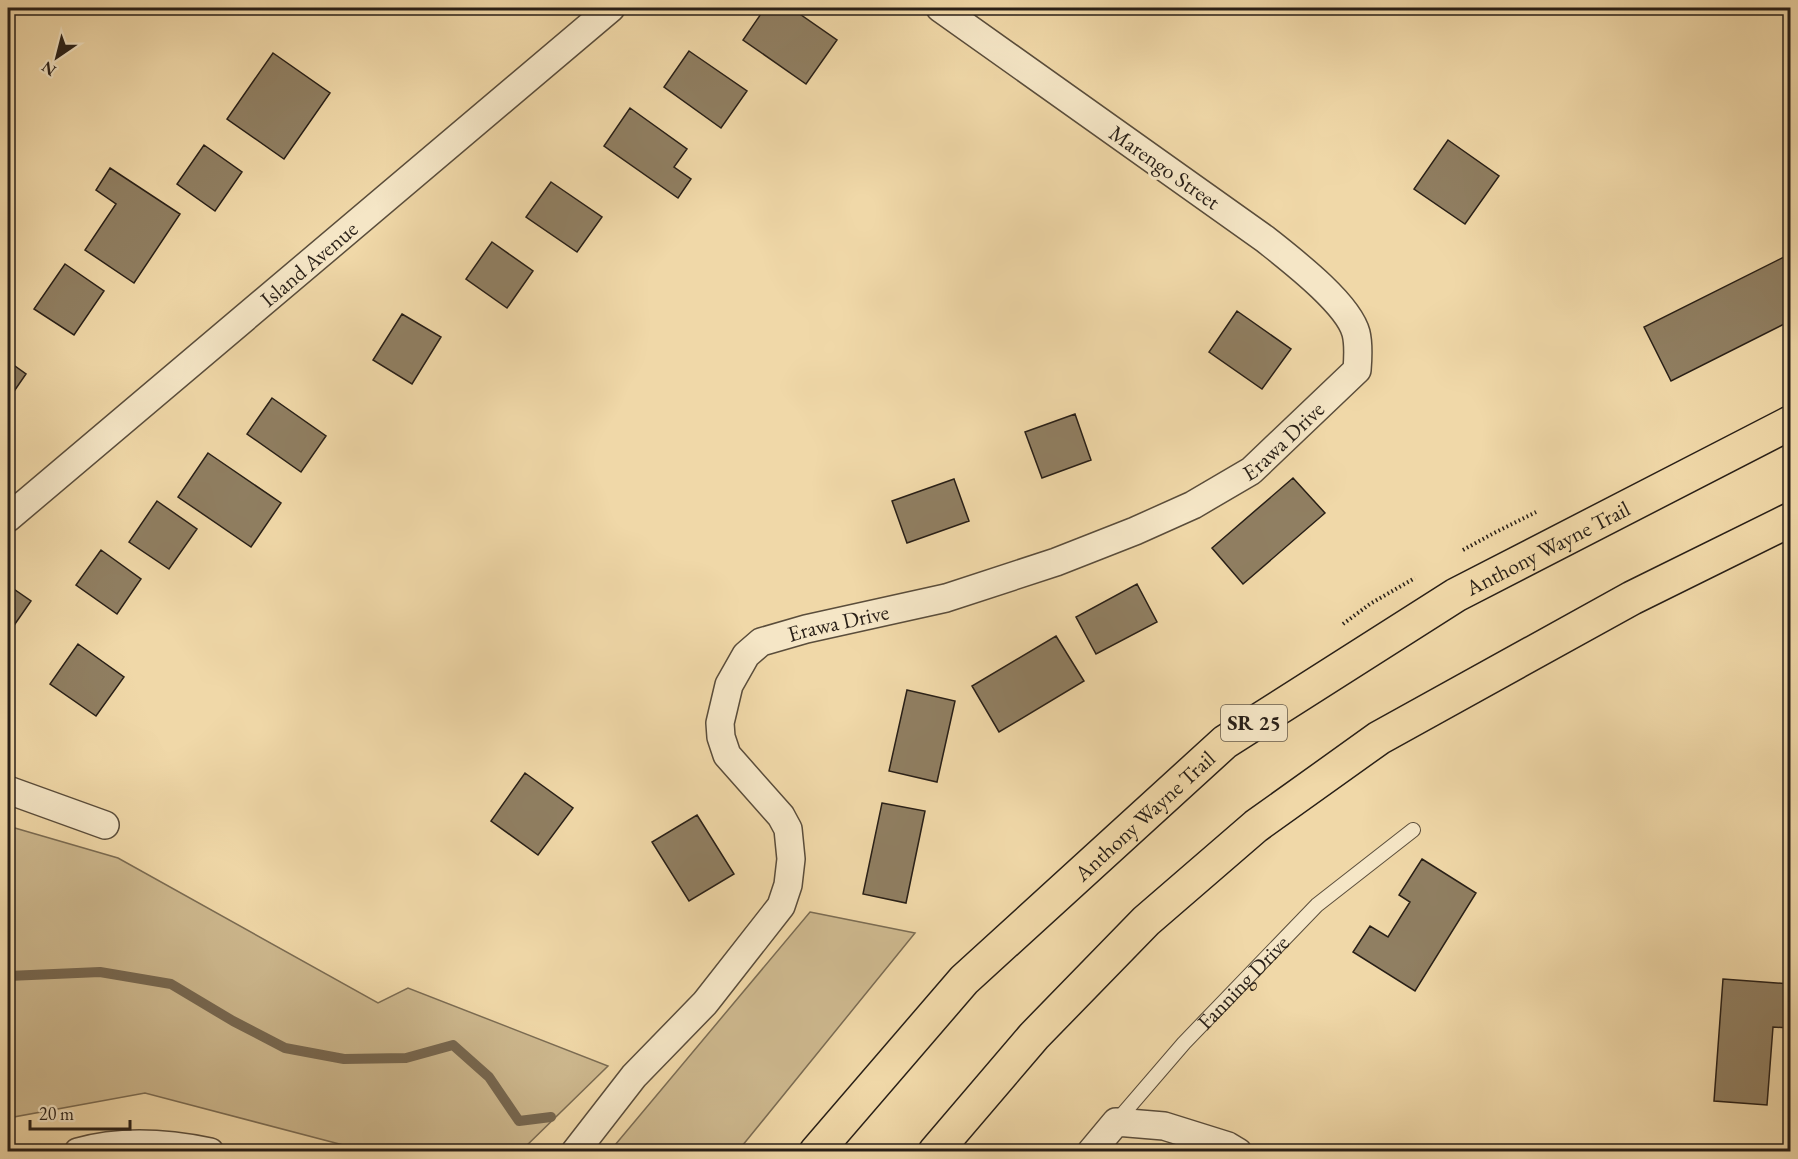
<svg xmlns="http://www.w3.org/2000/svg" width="1798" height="1159" viewBox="0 0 1798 1159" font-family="'EB Garamond',serif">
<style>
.green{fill:#ceb98f;stroke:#7b6c53;stroke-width:1.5}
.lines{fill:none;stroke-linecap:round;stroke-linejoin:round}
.stream{stroke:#776851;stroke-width:10}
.building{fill:#907f62;stroke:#281f17;stroke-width:1.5}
.service-casing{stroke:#5a4d3b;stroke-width:16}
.minor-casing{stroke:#5a4d3b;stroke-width:30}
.trunk-casing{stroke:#281f17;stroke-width:36}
.path{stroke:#281f17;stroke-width:4;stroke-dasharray:1.5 3;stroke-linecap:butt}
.service{stroke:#f5e6c6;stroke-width:14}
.minor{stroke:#f5e6c6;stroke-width:27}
.trunk{stroke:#f0d8a8;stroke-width:33}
.labels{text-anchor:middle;stroke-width:6;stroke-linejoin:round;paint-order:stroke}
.shield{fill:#f5e6c6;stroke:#665b4c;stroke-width:1.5}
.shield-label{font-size:21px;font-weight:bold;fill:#281f17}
.street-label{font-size:22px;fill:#281f17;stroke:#f5e6c6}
</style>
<rect width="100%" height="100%" fill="#f0d8a8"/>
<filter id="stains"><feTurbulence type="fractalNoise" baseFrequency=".00333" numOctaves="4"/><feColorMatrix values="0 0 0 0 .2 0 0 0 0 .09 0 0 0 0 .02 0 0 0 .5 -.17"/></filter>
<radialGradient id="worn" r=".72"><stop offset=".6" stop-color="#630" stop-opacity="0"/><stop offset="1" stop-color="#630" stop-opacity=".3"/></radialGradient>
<path class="green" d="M8,826L118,858L378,1003L408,988L608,1066L521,1151H366L145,1093L8,1118Z
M810,912L915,933L738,1151H610Z"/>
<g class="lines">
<path class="stream" d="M8,976L100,972L171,984L233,1021L285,1048L344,1059L406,1058L453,1045L489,1077L519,1121L551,1117"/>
</g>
<path class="building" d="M765,8H791L837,40L806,84L743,40Z
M689,51L747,91L721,128L664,87Z
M273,53L330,93L284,159L227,119Z
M630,108L687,149L674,167L691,179L678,198L604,146Z
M1448,140L1499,176L1465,224L1414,189Z
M204,145L242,172L215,211L177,184Z
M110,168L180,214L134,283L85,250L116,204L96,190Z
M551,182L602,217L577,252L526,217Z
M492,242L533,271L507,308L466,279Z
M1790,254V321L1671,381L1644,327Z
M65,264L104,291L74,335L34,309Z
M1237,311L1291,349L1262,389L1209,352Z
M402,314L441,337L412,384L373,360Z
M8,361L26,374L8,400Z
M272,398L326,436L301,472L247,434Z
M1075,414L1091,460L1042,478L1025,432Z
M208,453L281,503L251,547L178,497Z
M1293,478L1325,513L1243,584L1212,548Z
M954,479L969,521L907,543L892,501Z
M157,501L197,529L169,569L129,542Z
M101,550L141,579L117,614L76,585Z
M1137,584L1157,622L1096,654L1076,617Z
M8,585L31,601L8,634Z
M1056,636L1084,681L999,732L972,686Z
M78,644L124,677L96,716L50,684Z
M907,690L955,701L937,782L889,771Z
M525,773L573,808L538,855L491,821Z
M882,803L925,811L906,903L863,894Z
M697,815L734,874L689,901L652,842Z
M1422,859L1476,893L1415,991L1353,952L1370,926L1388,937L1410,902L1399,895Z
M1723,979L1790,984V1028L1773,1027L1767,1105L1714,1101Z"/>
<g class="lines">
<defs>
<g id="service">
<path id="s1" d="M1116,1122L1184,1043L1317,905L1413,830"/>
</g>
<g id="minor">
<path id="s2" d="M8,518L611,8"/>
<path d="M8,790L105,825"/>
<path d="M78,1152C121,1140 167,1143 210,1152"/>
<path id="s3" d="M575,1152L634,1076L705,1003L781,906L788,885L791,859L788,829L781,816L727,755L721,737L720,723L729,685L746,655L761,642L806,629L946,598L1056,562L1135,531L1193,505L1251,471L1357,370C1358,358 1359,345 1356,333C1348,303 1290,259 1265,239L940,8"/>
<path d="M1091,1152L1116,1122L1164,1126L1228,1146L1238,1152"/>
</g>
<g id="trunk">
<path id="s4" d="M816,1152L964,980L1225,742L1456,595L1790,423"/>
<path d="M935,1152L1034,1036L1146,921L1256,826L1379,738L1632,598L1790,520"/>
</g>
</defs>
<use href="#service" class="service-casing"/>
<use href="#minor" class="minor-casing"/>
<use href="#trunk" class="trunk-casing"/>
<path class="path" d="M1463,550L1494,533L1536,512
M1343,624L1370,604L1415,578"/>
<use href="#service" class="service"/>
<use href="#minor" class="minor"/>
<use href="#trunk" class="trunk"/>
</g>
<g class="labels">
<rect class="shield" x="1221" y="705" width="66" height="36" rx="4.5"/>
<g class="shield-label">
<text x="1254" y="730">SR 25</text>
</g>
<g class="street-label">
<text transform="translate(1165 167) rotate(35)" y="8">Marengo Street</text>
<text dy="8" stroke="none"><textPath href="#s2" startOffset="394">Island Avenue</textPath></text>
<text dy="8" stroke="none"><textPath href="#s3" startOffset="1188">Erawa Drive</textPath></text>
<text dy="8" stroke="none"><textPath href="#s4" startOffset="957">Anthony Wayne Trail</textPath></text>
<text dy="8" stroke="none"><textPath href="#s3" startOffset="702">Erawa Drive</textPath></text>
<text dy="8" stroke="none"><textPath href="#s4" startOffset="471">Anthony Wayne Trail</textPath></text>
<text dy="8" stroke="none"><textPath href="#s1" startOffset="189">Fanning Drive</textPath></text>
</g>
</g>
<rect width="1798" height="1159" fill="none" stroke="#f0d8a8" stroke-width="30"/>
<rect x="9" y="9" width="1780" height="1141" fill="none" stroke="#281f17" stroke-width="3"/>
<rect x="15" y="15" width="1768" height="1129" fill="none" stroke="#281f17" stroke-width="1.5"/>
<g transform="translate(57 57) rotate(215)" stroke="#f5e6c6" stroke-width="4.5" paint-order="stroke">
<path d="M0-4.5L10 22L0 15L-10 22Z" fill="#281f17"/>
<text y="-9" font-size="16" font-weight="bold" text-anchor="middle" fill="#281f17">N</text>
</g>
<path d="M30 1120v9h100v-9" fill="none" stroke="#281f17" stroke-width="3"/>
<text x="39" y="1120" font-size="18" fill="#281f17" stroke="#f5e6c6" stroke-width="4.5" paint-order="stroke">20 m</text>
<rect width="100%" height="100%" filter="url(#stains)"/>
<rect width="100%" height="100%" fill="url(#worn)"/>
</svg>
